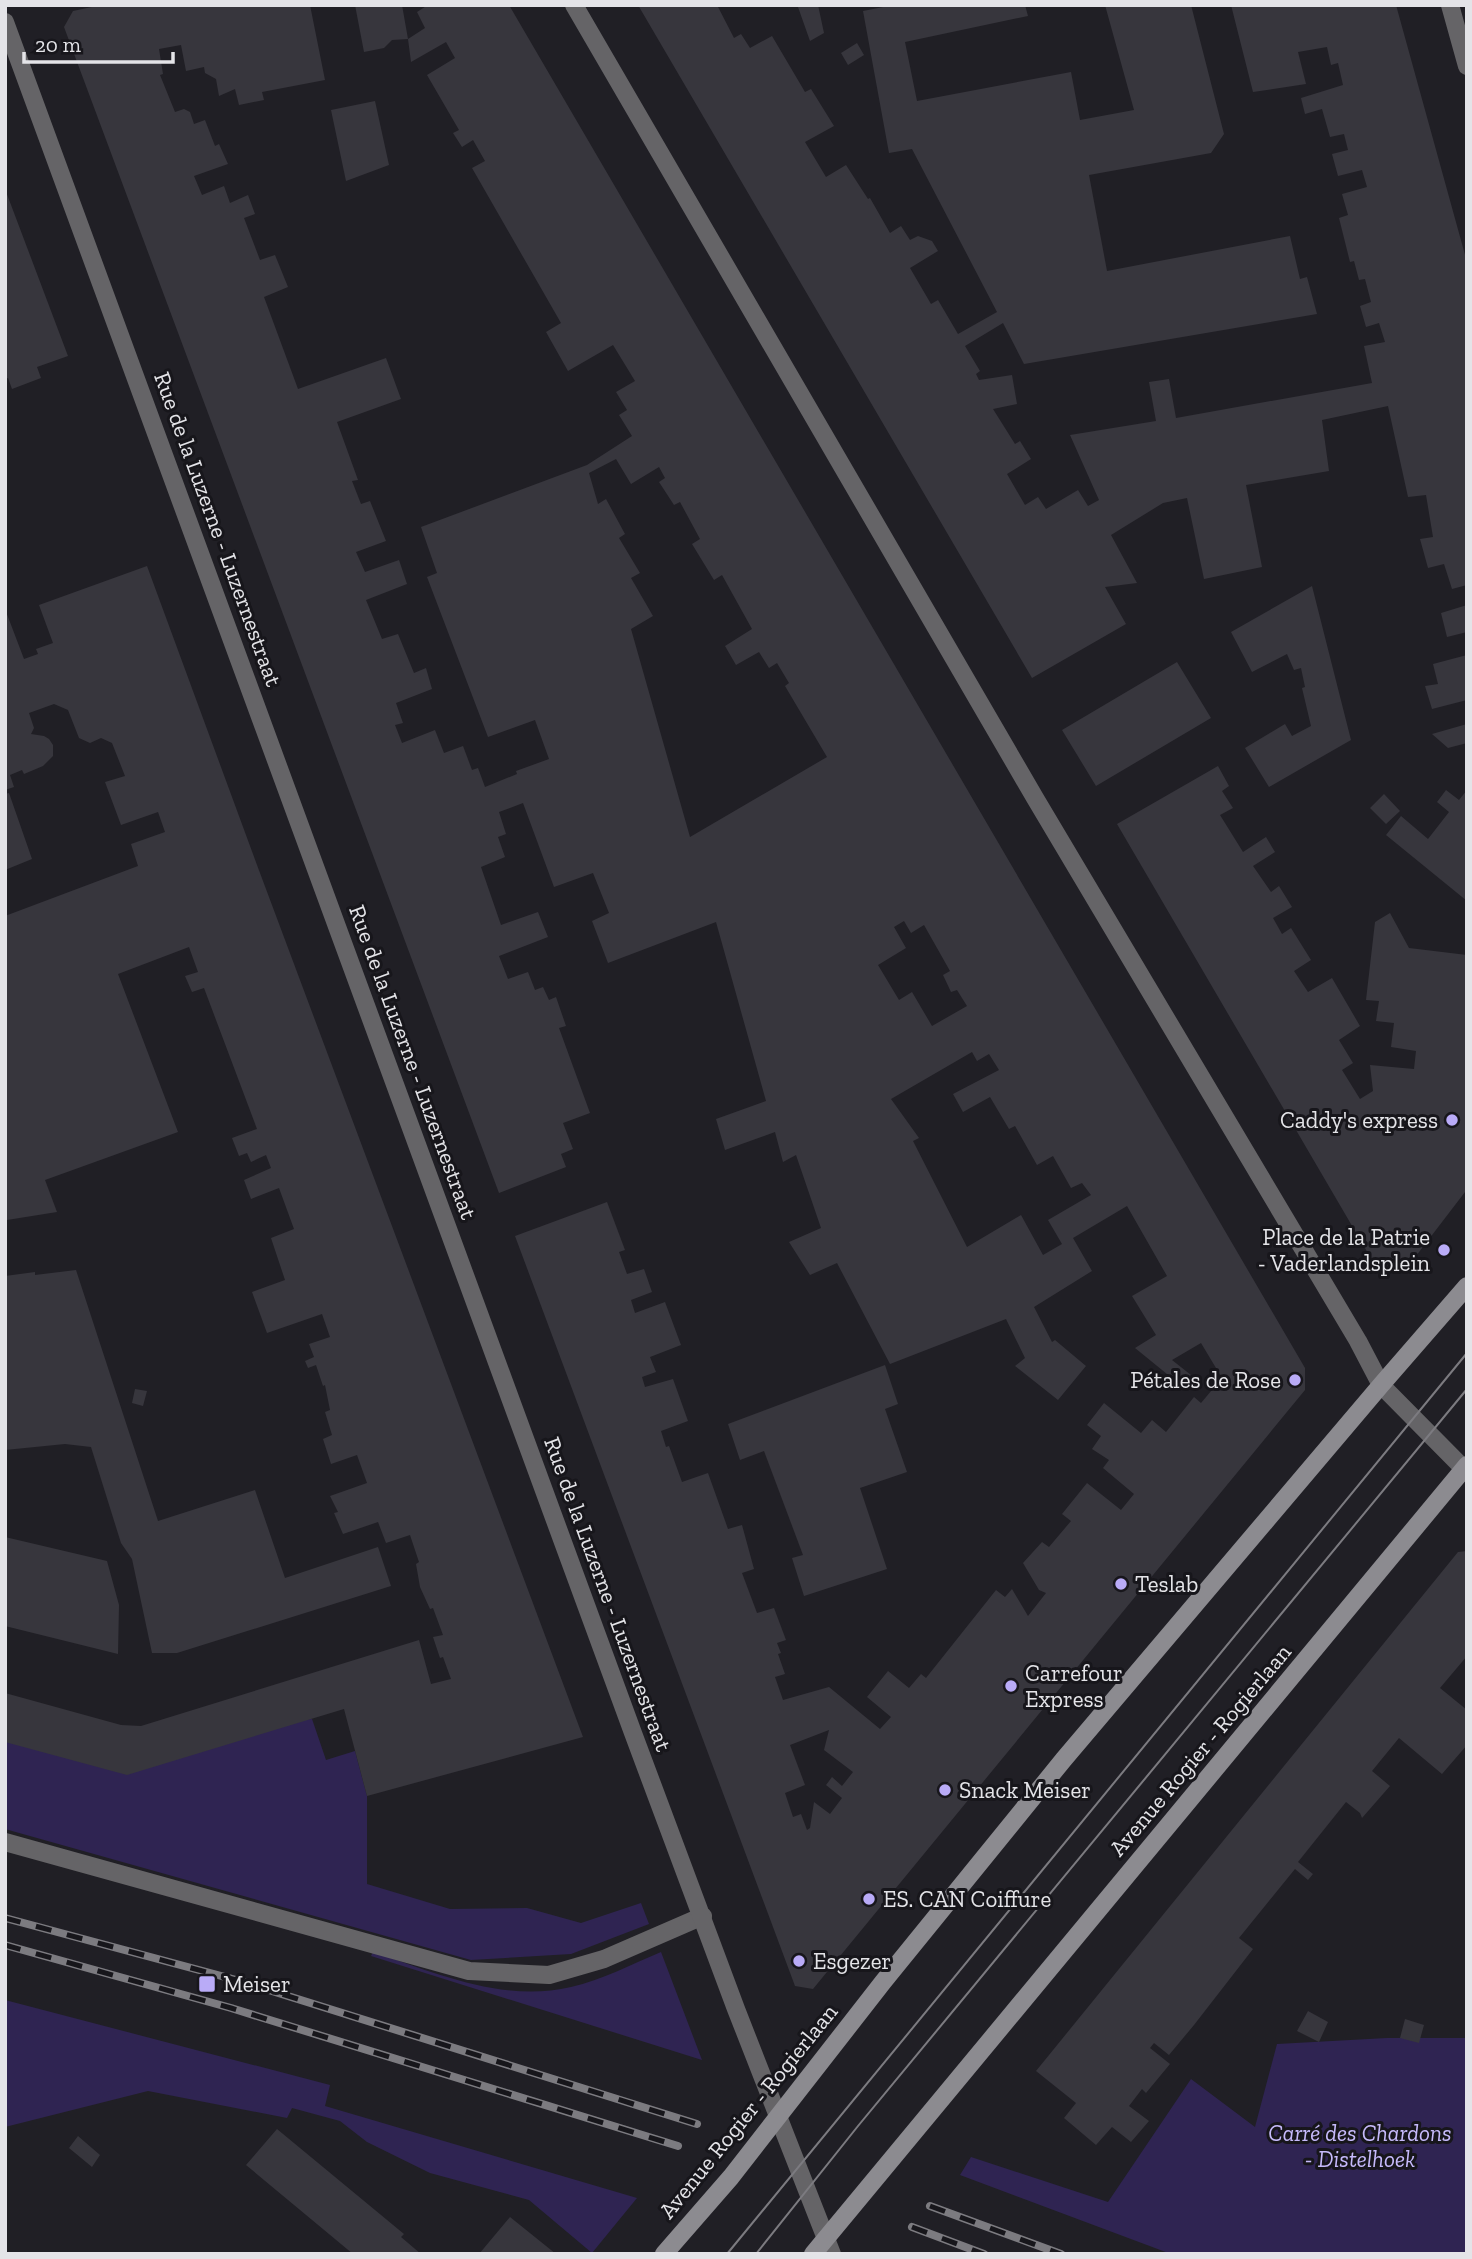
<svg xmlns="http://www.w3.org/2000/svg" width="1472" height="2259" viewBox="0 0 1472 2259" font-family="'Zilla Slab',serif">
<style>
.green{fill:#2f2452}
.building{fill:#37363d;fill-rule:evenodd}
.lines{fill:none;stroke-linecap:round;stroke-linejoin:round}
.lane{stroke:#656467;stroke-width:18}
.street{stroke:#656467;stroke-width:18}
.secondary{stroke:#8c8b90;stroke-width:18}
.tram{stroke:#7c7b80;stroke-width:2}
.rail-casing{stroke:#7c7b80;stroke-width:8}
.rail{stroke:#17161b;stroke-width:5;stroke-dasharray:16;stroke-linecap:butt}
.poi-dot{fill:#b9abf7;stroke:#17161b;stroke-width:2.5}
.labels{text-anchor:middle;stroke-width:6;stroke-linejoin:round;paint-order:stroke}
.street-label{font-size:23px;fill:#e4e4e8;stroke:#17161b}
.poi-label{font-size:23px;fill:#e4e4e8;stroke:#17161b;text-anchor:start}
.park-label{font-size:23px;font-style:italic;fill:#c6bafb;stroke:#17161b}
</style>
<rect width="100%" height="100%" fill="#201f25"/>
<path class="green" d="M312,1719L326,1760L355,1751L367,1796V1884L450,1909L527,1908L581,1923L641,1903L649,1924L571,1954L471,1960L5,1829V1742Z
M373,1952C436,1973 503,2003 571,1987C602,1980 632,1964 661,1952L702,2060L371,1956Z
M5,2000L330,2085L325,2106L637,2198L592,2253L529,2200L430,2173L367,2142L340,2121L292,2108L287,2118L148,2091L5,2127Z
M1387,2038H1467V2254H1171L960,2175L971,2157L1108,2202L1191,2079L1255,2127L1277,2044Z"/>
<path class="building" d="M101,5H310L325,80L262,92L264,100L239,105L235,89L219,96L216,79L205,73L204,67L186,71L181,45L159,49L163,74L160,75L175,112L184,109L190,112L194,124L205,120L215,146L219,144L228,164L194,176L202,195L224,186L230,203L248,195L255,214L244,218L260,260L275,255L288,287L264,297L298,389L386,358L401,399L337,422L358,480L352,481L361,504L370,501L386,541L356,552L365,572L399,560L407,584L366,600L382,639L398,634L414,673L426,668L432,689L396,703L403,723L395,725L402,743L435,730L444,753L463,746L472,770L478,768L485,787L517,774L516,771L549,759L535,720L488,737L427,577L437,573L421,527L587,465L632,436L619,415L627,410L616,392L635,381L613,345L568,371L546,332L561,323L472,168L485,161L473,140L462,147L453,133L459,130L427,75L455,58L446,42L411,62L408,39L425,28L417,12L428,5H509L1305,1368V1390L813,1989L795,1986L515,1236L607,1202L625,1250L619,1252L627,1274L644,1269L652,1292L631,1300L635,1313L665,1302L681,1345L650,1357L656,1372L642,1377L645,1387L673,1379L688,1421L661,1431L666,1447L669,1446L682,1482L708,1473L728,1529L742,1525L754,1569L742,1573L757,1613L774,1608L786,1640L777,1643L781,1653L778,1654L785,1674L775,1677L783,1700L829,1687L880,1729L891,1717L867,1697L888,1671L909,1688L921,1674L926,1678L996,1590L1005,1597L1012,1589L1028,1616L1046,1593L1039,1590L1023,1563L1042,1542L1049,1547L1071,1521L1062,1514L1087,1483L1121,1510L1134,1494L1103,1468L1109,1460L1092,1449L1101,1436L1087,1425L1104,1403L1141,1433L1152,1420L1166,1432L1194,1397L1201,1403L1222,1378L1201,1343L1172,1360L1191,1375L1178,1383L1135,1348L1156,1335L1132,1296L1167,1276L1127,1206L1073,1238L1092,1271L1034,1307L1052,1342L1055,1340L1086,1366L1058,1400L1015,1366L1025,1358L1006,1319L890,1364L837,1263L810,1275L789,1242L821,1228L796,1155L783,1162L775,1132L725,1150L716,1119L766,1101L716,922L608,963L592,921L609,913L593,873L554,887L523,803L499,812L506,834L498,837L505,857L481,867L501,925L538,912L548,937L499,956L508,979L528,972L535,990L543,987L549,1000L556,997L566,1026L559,1028L590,1113L563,1123L573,1149L561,1154L566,1167L499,1193L64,27L73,11ZM616,459L631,484L659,467L665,478L659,482L674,505L680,502L700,539L692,544L714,580L722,575L752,629L725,646L736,665L759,652L769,668L777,663L789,683L785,686L827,757L690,837L631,629L653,616L631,578L640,573L619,538L625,534L606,499L598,504L589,473ZM904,921L911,933L924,925L950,971L943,975L951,992L957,990L967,1006L932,1026L912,992L899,1000L878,965L906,948L894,927ZM972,1052L977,1061L989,1054L999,1070L953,1094L963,1112L990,1097L1009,1129L1015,1126L1037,1165L1053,1156L1071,1188L1082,1183L1091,1195L1048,1220L1062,1244L1043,1255L1021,1215L967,1247L913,1141L919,1138L891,1099ZM829,1730L824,1750L853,1772L842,1786L832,1777L826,1785L842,1798L830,1814L814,1802L810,1828L807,1830L801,1814L793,1817L785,1793L805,1785L790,1745Z
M355,5H402L408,39L392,40L384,48L364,52Z
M638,5H717L734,38L741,34L750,48L772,36L805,92L811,89L834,126L805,142L826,177L846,165L868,199L870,198L890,233L901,226L910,240L918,236L932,241L938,251L910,268L931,304L938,300L958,334L997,312L912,149L889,153L863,11L893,5H1025L1028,16L905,42L917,101L1071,72L1080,120L1134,110L1105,5H1191L1224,134L1211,153L1089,175L1107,271L1290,236L1300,279L1307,277L1317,314L1024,364L1003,323L965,346L980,371L976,374L979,380L1012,375L1017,404L993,409L1015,444L1020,441L1031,459L1007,474L1025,505L1038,497L1046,509L1078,490L1088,506L1099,500L1070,435L1156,421L1149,382L1169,379L1176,418L1372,383L1364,346L1385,342L1379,323L1366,327L1360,306L1371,302L1365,279L1359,280L1354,261L1350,262L1339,218L1348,215L1342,194L1367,187L1362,170L1338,176L1332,154L1348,150L1344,134L1330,137L1322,109L1305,114L1301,98L1343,85L1338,63L1331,65L1327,47L1298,52L1306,84L1253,92L1231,5H1396L1467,262V585L1452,589L1444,564L1428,568L1420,539L1433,537L1426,495L1408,497L1388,406L1322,420L1329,471L1246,485L1262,567L1204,579L1187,498L1163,503L1111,535L1137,583L1105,587L1126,624L1032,678Z
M800,5H818L824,33L810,41L798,7Z
M857,43L864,55L848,65L841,53Z
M375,101L389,165L346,181L331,110Z
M5,189L68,356L37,367L41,378L12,389L8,378L5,379Z
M147,566L257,865L583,1737L367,1796L344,1709L127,1775L5,1742V1693L121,1725L141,1726L419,1640L431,1684L451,1679L443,1657L440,1658L433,1637L443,1635L433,1608L430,1609L420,1587L416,1564L419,1562L410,1535L386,1543L378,1522L343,1534L334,1513L338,1512L330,1496L367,1483L357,1455L331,1464L323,1439L332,1435L325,1412L330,1410L325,1385L323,1386L316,1365L308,1368L305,1361L314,1357L309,1344L330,1337L322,1314L267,1333L252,1292L285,1280L271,1238L294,1229L279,1188L251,1199L244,1180L271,1168L266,1155L251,1162L247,1153L239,1156L232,1138L257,1129L204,988L192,992L185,976L198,972L189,947L118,974L178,1132L45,1180L57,1212L7,1220L5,916L138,866L131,844L165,832L158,812L121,825L105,782L125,776L112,743L101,738L90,743L79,738L68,710L54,704L29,713L34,728L31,734L44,736L49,739L53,745V756L43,766L24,774L22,770L10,775L14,787L5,790V609L24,659L38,654L36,649L53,643L39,605Z
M1312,586L1351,740L1269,787L1245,748L1285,724L1292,736L1311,726L1302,688L1305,687L1301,668L1294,670L1287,654L1252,672L1231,632Z
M1467,605V632L1447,637L1441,613Z
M1467,655V700L1432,709L1425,686L1438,684L1433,664Z
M1177,662L1211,718L1096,786L1062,730Z
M1467,724V743L1448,748L1432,734Z
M1218,766L1229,786L1222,791L1233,808L1220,815L1243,852L1266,837L1275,852L1253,866L1271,892L1279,886L1292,907L1273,918L1282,934L1291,928L1311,960L1294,971L1308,992L1332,978L1360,1026L1339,1040L1353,1063L1342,1070L1360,1099L1373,1091L1370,1065L1414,1069L1416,1051L1391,1047L1394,1023L1376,1021L1379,1001L1366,1000L1375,922L1390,913L1409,948L1467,955L1465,1192L1403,1273L1379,1272L1117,824Z
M1446,790L1459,800L1467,790V901L1386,835L1401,816L1428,839L1449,812L1437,802Z
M9,793L32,859L5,870V794Z
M1384,794L1400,811L1386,824L1370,808Z
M76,1270L158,1521L255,1490L285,1578L378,1547L391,1586L177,1653H152L132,1559L121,1543L91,1447L65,1444L5,1450V1276L35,1272V1275Z
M885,1365L898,1404L885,1409L907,1472L860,1488L887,1569L804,1596L792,1558L803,1555L764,1451L740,1460L728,1424Z
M135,1389L147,1391L143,1406L132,1403Z
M5,1537L107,1561L119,1605L118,1654L5,1626Z
M1467,1551V1656L1440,1688L1467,1710V1745L1442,1774L1399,1738L1372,1771L1390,1786L1362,1818L1360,1813L1346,1802L1298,1862L1313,1874L1308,1880L1295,1869L1239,1938L1253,1949L1194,2025L1169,2055L1154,2043L1150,2048L1170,2064L1146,2093L1142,2089L1129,2106L1149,2121L1131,2142L1112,2127L1096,2145L1064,2118L1076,2103L1036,2071L1458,1552Z
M1308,2011L1328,2022L1319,2042L1297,2031Z
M1405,2019L1424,2025L1419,2043L1400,2038Z
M277,2129L404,2234L401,2237L421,2254H353L246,2165Z
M78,2136L100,2155L92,2167L69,2148Z
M510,2217L556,2254H479Z"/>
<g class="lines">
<path class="lane" d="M5,1842L469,1971L549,1975L604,1959L703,1916"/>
<path class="street" d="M574,5L1035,798L1358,1341L1381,1385L1467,1472
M1450,5L1467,66
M5,22L633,1733L736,2009L832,2254"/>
<path class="secondary" d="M664,2254L731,2177L883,1982L1064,1759L1381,1385L1467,1286
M813,2254L1467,1465"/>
<path class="tram" d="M727,2254L1467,1353
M756,2254L858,2126L1467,1389"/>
<defs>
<path id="rail" d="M5,1918L240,1981L697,2124
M5,1945L231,2008L678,2146
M930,2206L1061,2254
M912,2227L984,2254"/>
</defs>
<use href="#rail" class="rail-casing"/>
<use href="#rail" class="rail"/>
</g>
<g class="poi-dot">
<circle cx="1452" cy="1120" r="7"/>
<circle cx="1444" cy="1250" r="7"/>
<circle cx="1295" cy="1380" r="7"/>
<circle cx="1121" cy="1584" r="7"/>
<circle cx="1011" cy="1686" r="7"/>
<circle cx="945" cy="1790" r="7"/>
<circle cx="869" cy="1899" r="7"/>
<circle cx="799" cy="1961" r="7"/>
<rect x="198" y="1975" width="18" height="18" rx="3.5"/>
</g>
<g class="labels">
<g class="street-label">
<text transform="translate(218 529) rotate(70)" y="8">Rue de la Luzerne - Luzernestraat</text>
<text transform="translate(413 1062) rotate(70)" y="8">Rue de la Luzerne - Luzernestraat</text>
<text transform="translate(608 1594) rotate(70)" y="8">Rue de la Luzerne - Luzernestraat</text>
<text transform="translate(1200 1750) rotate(-50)" y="8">Avenue Rogier - Rogierlaan</text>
<text transform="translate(748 2111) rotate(-51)" y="8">Avenue Rogier - Rogierlaan</text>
</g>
<g class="poi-label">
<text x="1438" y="1128" text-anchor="end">Caddy's express</text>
<text x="1430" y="1245" text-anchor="end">Place de la Patrie<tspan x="1430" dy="26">- Vaderlandsplein</tspan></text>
<text x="1281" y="1388" text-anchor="end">Pétales de Rose</text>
<text x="1135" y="1592">Teslab</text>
<text x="1025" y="1681">Carrefour<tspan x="1025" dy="26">Express</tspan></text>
<text x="959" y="1798">Snack Meiser</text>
<text x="883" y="1907">ES. CAN Coiffure</text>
<text x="813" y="1969">Esgezer</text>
<text x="223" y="1992">Meiser</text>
</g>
<g class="park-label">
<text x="1360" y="2141">Carré des Chardons<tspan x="1360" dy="26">- Distelhoek</tspan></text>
</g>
</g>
<rect width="1472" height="2259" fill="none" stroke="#e4e4e8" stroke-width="14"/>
<path d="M24 52v10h149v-10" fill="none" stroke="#e4e4e8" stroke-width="3.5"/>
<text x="35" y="52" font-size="21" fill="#e4e4e8" stroke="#17161b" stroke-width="5" paint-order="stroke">20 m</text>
</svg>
